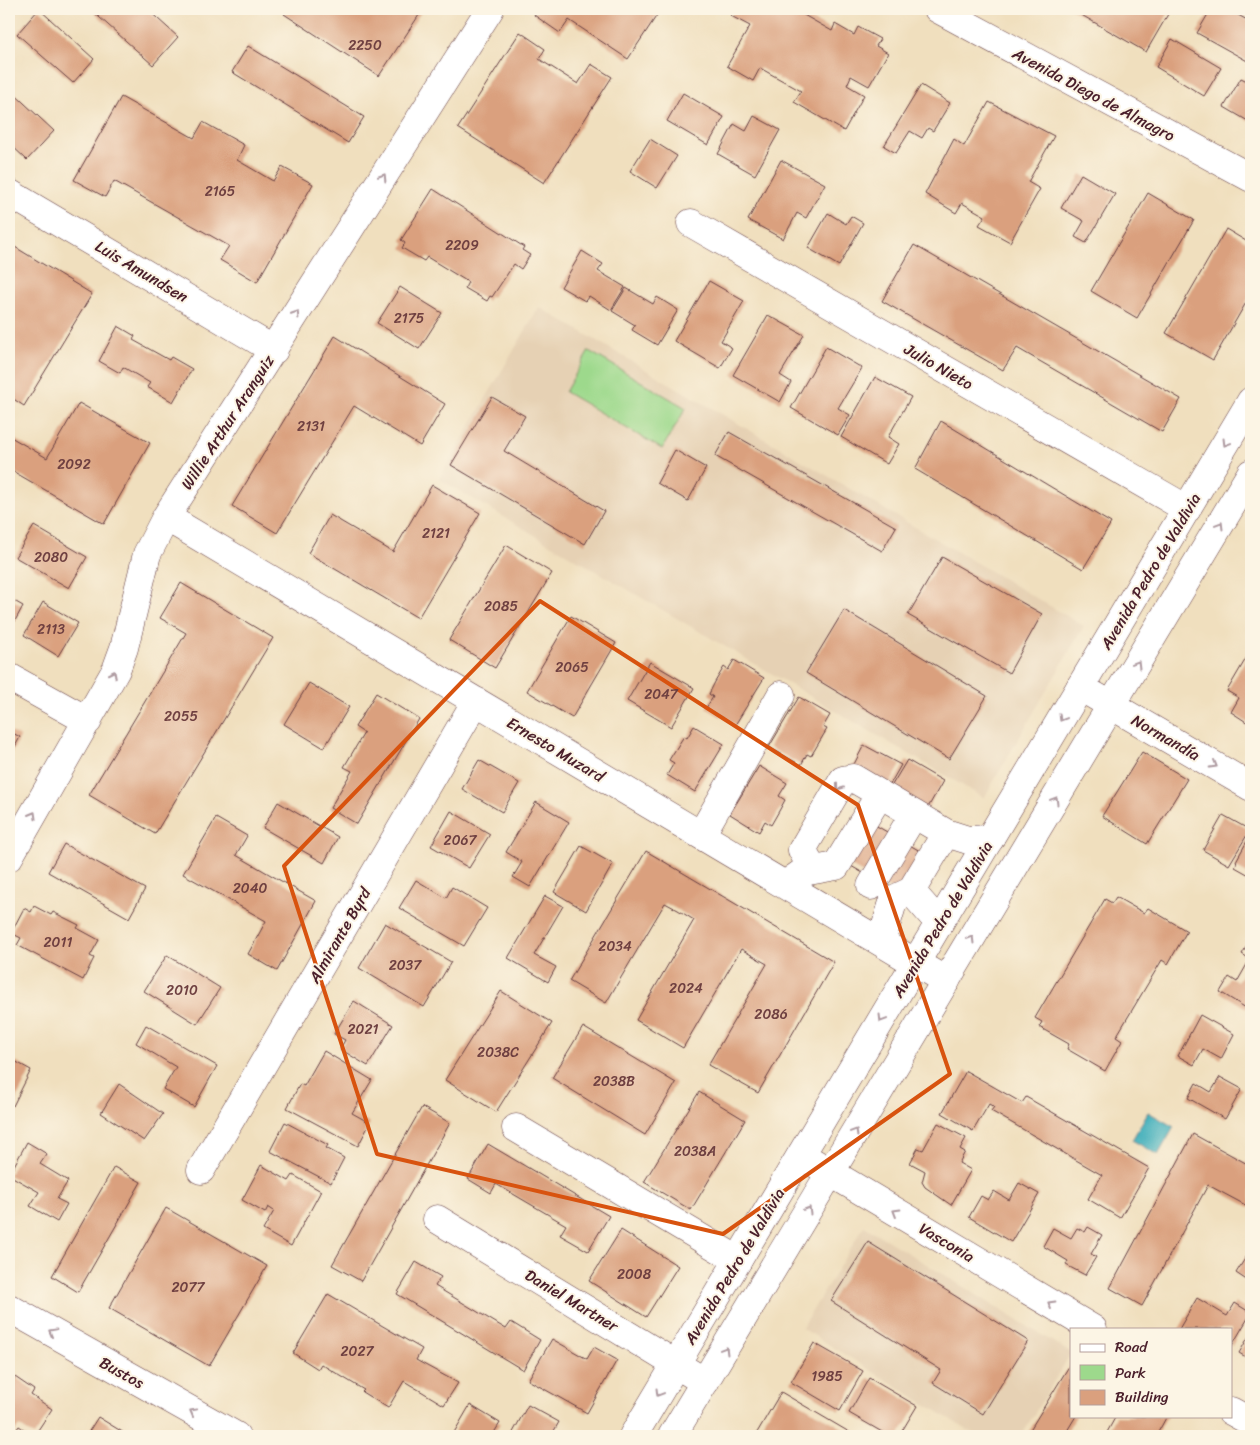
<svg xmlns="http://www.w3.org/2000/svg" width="1260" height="1445" viewBox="0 0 1260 1445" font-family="Sriracha,sans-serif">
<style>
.built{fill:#e6d1b4}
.green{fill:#9dd98c;stroke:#747c5c}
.water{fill:#40afbb;stroke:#456773}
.building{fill:#daa07e}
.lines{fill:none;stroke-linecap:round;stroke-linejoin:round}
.minor-casing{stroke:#633c41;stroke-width:29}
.major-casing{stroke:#633c41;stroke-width:29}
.minor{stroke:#fff;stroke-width:28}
.major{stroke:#fff;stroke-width:28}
.oneway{stroke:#ae9aa0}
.marked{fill:none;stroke:#d8530f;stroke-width:4;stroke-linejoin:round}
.labels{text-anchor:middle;stroke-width:4;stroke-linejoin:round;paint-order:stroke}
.number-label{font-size:14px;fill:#6e3f40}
.street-label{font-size:16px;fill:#4a1f2b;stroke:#fcf5e5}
</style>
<rect width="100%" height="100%" fill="#fcf5e5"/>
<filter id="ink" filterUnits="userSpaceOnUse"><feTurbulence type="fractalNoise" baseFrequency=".02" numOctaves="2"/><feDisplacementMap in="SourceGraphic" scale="10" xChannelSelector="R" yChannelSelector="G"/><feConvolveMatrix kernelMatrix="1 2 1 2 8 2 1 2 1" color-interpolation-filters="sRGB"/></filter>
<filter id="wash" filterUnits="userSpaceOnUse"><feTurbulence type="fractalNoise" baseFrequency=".0096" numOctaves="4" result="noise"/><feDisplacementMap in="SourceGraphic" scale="20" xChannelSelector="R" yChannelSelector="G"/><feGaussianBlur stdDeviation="1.12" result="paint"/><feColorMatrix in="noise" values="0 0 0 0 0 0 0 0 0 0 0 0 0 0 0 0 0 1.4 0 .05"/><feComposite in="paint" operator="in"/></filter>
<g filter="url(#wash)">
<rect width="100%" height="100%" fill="#f0dfbe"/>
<path class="built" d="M539,307L1084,626L984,798L439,479Z
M864,1226L1071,1353L1021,1436H977L802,1328Z"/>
<path class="green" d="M589,351L686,408L662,449L565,392Z"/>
<path class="water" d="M1148,1112L1174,1127L1158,1155L1132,1140Z"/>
<g id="blocks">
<path class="building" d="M39,9L94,59L73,83L17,34Z
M90,9H147L178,37L153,65Z
M288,9H423L379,76L284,14Z
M538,9H661L628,59L569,20L560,33L534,15Z
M735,9H805L802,14L832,31L835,24L854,35L858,27L880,39L876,46L888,53L869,86L851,76L847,85L864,95L844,131L794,102L801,91L760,68L753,81L727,66L750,26L731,16Z
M1071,9H1171L1146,52Z
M1211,9H1227L1251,22V63L1197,33Z
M520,32L545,49L539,59L578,84L591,64L612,77L544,183L458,128Z
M1172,39L1221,68L1204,96L1156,67Z
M248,46L364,117L348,143L232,72Z
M1241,78L1251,83V116L1248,121L1224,107Z
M921,85L950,103L933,131L928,128L922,138L910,131L896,153L884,146Z
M9,89L54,131L27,160L9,143Z
M683,93L724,117L708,145L667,121Z
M121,97L194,138L203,122L244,145L237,160L273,181L282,167L313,184L257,282L220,260L229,246L114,181L105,197L74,180Z
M989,102L1054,136L1028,182L1040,189L1010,242L979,225L985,216L962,203L956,213L925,194L954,139L964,146Z
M754,116L780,130L755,175L718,154L734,124L746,131Z
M650,139L677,156L657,188L630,171Z
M781,160L825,184L806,218L797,213L783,239L748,220Z
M1081,174L1115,194L1086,243L1075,237L1084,221L1061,208Z
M433,189L524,247L522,250L530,255L521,269L514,264L492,297L490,296L487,301L465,288L468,282L427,257L424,261L402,248L405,243L401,240Z
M1148,193L1194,220L1137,318L1091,291Z
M828,213L846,224L851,216L863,223L839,266L808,248Z
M1226,229L1251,244V294L1213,360L1166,333Z
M10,244L92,294L24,406L9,396Z
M914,245L1181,399L1162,432L1017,348L1003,370L882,301Z
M582,251L603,264L598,271L625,287L611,310L589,296L585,301L561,287Z
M709,281L744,301L721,341L732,348L720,368L674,341Z
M400,287L442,313L419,349L377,323Z
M626,288L653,304L657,297L678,310L657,345L632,330L635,325L612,311Z
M768,315L804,335L780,375L791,382L780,402L733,375Z
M118,326L135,336L133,340L169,360L171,357L192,369L173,402L147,387L150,383L123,367L120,373L99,361Z
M335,336L445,404L420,446L354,406L277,533L232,506Z
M826,347L862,368L838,408L850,415L838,435L791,408Z
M875,377L911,397L888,437L899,444L887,464L841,437Z
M492,397L525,416L504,451L604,511L585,544L451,465Z
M79,403L150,443L104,524L9,469V436L47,458Z
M941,421L1111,523L1083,569L915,469Z
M729,432L896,527L882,551L715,456Z
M675,450L706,468L688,501L657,483Z
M432,485L480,513L418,618L308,553L330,515L393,552Z
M34,526L87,557L69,588L15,557Z
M506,545L552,573L495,668L449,640Z
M942,557L1042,614L1009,673L908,615Z
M181,583L273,638L155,834L89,795L186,633L160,618Z
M9,598L23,606L9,632Z
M43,602L78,623L58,656L24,635Z
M844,610L987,696L949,759L806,673Z
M571,616L616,643L572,718L527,691Z
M1251,650V725L1231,712L1239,698L1227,691Z
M734,660L764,678L735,725L706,708L713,697L709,694L715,682L724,667L728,670Z
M650,662L694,688L671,727L627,701Z
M309,683L349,707L324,748L284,724Z
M376,693L419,719L357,824L330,808L352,771L344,767L364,733L355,727Z
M799,697L830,715L823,727L827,729L811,756L807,754L801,765L769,747Z
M694,726L724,744L695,792L667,775L674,763L669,760L684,736L687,738Z
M9,731L20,737L9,758Z
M864,745L901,765L889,786L853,766Z
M1142,752L1187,779L1147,844L1102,816Z
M479,760L519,783L502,812L462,789Z
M907,760L943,781L926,811L889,790Z
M759,766L787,783L779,796L785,800L779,811L771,825L765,821L759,832L730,814Z
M278,802L338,837L324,863L263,828Z
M536,802L569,822L530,887L513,877L522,862L506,852Z
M451,811L490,834L469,868L431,846Z
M1223,815L1250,830L1229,865L1203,850Z
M216,818L247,836L236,855L316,901L277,971L248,954L266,921L183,874Z
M868,821L927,855L903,896L844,862Z
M1251,834V876L1235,867L1237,862L1236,861Z
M64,844L145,889L129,918L48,872Z
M581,846L613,864L586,911L554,892Z
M646,851L834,962L758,1093L708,1065L767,964L741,949L683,1048L636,1020L694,920L678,910L665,903L606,1003L569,981Z
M416,880L446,898L452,887L487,908L464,946L399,908Z
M545,896L563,906L534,955L556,967L548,982L508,958Z
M1116,897L1144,913L1148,908L1187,931L1168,964L1162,960L1116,1037L1122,1041L1105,1071L1067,1049L1069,1044L1039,1027L1042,1022L1035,1018L1105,899L1112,903Z
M34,906L51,915L53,912L79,925L77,928L99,940L90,956L94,958L83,980L17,945L21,938L11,933L24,908L31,912Z
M385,923L451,962L424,1007L359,968Z
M1251,939V1011L1220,992L1229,977L1237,982L1250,959L1242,954Z
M167,955L220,988L197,1024L144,991Z
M501,991L552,1023L496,1112L445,1080Z
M354,1001L393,1025L368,1066L340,1049L345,1040L334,1034Z
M1200,1015L1234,1034L1221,1059L1203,1049L1194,1065L1178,1056Z
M146,1025L217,1066L194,1107L163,1089L176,1067L136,1043Z
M583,1027L676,1083L645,1135L552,1078Z
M324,1051L372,1080L352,1113L370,1123L358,1146L287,1108L300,1084L304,1086Z
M9,1058L31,1070L13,1106L9,1104Z
M966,1071L1022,1103L1026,1097L1149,1168L1120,1218L1088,1199L1102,1175L991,1111L994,1107L989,1104L973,1131L942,1113Z
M1220,1077L1242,1089L1225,1119L1188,1098L1196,1083L1211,1092Z
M119,1084L163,1114L144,1141L101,1113Z
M699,1092L745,1120L691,1210L644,1182Z
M422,1107L450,1123L361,1281L332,1265Z
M285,1122L328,1145L326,1148L344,1158L331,1183L270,1151Z
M938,1123L966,1138L960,1149L965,1152L959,1163L971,1170L951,1205L925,1187L922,1182L925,1171L910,1163L918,1148L923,1150Z
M1193,1134L1251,1166V1208L1208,1185L1142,1306L1110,1288Z
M27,1142L47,1154L40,1164L68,1181L57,1199L67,1204L57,1222L30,1206L39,1192L9,1175Z
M488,1144L609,1216L588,1251L560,1235L566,1225L496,1184L491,1193L468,1179Z
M261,1165L289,1181L293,1175L321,1191L291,1246L263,1230L274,1211L268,1207L265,1213L242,1200Z
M114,1167L141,1182L78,1292L52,1276Z
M1019,1183L1039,1194L1011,1242L969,1217L981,1196L988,1200L994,1191L1009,1200Z
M166,1208L267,1266L209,1366L109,1308Z
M1088,1227L1102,1235L1091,1254L1096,1257L1085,1275L1066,1265L1068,1261L1043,1246L1053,1228L1071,1238L1077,1228L1085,1232Z
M621,1230L678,1266L646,1317L589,1281Z
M868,1242L1028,1341L983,1414L933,1383L941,1370L831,1301Z
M1246,1257L1251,1260V1283L1236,1273Z
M416,1262L441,1277L435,1286L506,1329L511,1322L540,1340L523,1370L397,1294Z
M328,1294L422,1349L416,1360L458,1383L444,1405L404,1381L388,1408L362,1392L364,1390L321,1364L318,1369L293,1353Z
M1197,1298L1227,1316L1235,1303L1251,1313L1231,1347V1329H1179Z
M1249,1336L1251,1337V1360L1239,1353Z
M552,1339L587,1359L594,1347L617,1360L587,1413L528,1380Z
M814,1343L863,1371L840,1411L791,1382Z
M1071,1363V1416H1076L1064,1436H1034L1028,1433Z
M15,1377L34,1390L31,1395L52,1409L34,1436L19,1426L14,1433L9,1430V1387Z
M869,1378L917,1406L899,1436H889L849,1413Z
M781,1392L856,1436H755Z
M470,1405L500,1423L492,1436H452Z
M528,1405L559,1422L551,1436H511Z
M1116,1416H1167L1156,1436H1105Z
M98,1417L129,1436H86Z"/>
</g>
</g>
<g filter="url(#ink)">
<use href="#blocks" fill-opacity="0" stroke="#633c41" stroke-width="1"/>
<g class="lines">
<defs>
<path id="minor" d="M938,9L1251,178
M9,193L274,350
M691,223L1187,509
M166,517L946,981
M9,677L88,721
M1080,687L1251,787
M701,835L781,695
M9,857L116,670L124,648L147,554L166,517L490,9
M813,870L802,850L843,780L853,778L880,794
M785,885L803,872L836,866L880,794L946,833L968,840L990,839
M871,886L914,814
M911,891L939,923
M881,942L894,899L911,891L946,833
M516,1128L738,1260
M801,1155L1093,1329
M201,1170L476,701
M437,1219L705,1382
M9,1308L236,1436
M1231,1411L1251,1422"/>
<path id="major" d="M633,1436L1251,401
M672,1436L1251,473"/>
</defs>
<use href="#minor" class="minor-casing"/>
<use href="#major" class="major-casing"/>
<use href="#minor" class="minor"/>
<use href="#major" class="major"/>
</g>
<defs><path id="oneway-chevron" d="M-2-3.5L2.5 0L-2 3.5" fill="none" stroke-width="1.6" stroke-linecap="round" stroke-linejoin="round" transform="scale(1.25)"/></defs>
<g class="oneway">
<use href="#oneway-chevron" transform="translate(383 177) rotate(-58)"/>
<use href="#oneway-chevron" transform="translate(296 314) rotate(-58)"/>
<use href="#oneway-chevron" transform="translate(1226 443) rotate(121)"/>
<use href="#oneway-chevron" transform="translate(1220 525) rotate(-59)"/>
<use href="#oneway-chevron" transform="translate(1137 664) rotate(-59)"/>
<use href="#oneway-chevron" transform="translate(113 674) rotate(-63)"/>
<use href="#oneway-chevron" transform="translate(1062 718) rotate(121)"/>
<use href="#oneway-chevron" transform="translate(1214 765) rotate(30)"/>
<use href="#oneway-chevron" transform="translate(839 787) rotate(126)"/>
<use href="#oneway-chevron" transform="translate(1055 800) rotate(-59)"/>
<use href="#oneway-chevron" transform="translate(33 815) rotate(-60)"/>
<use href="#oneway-chevron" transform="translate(971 939) rotate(-59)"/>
<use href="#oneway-chevron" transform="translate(882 1019) rotate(121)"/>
<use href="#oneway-chevron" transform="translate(855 1132) rotate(-59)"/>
<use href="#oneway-chevron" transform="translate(808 1210) rotate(-59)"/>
<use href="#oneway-chevron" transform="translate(896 1212) rotate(-149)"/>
<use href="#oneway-chevron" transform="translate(1051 1304) rotate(-149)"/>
<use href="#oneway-chevron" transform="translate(52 1332) rotate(-151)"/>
<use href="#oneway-chevron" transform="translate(725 1350) rotate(-59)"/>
<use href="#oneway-chevron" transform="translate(659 1393) rotate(121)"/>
<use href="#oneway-chevron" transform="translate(193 1412) rotate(-151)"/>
</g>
</g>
<path class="marked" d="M540,601L858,805L950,1074L723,1234L377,1154L284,866Z"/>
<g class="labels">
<g class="number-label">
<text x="365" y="50">2250</text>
<text x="220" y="196">2165</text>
<text x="462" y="250">2209</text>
<text x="409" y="323">2175</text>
<text x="311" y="431">2131</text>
<text x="74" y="469">2092</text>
<text x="436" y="538">2121</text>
<text x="51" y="562">2080</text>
<text x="501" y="611">2085</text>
<text x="51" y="634">2113</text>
<text x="572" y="672">2065</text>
<text x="661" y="699">2047</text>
<text x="181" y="721">2055</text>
<text x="460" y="845">2067</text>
<text x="250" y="893">2040</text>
<text x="58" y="947">2011</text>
<text x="615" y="951">2034</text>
<text x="405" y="970">2037</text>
<text x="686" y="993">2024</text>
<text x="182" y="995">2010</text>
<text x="771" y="1019">2086</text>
<text x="363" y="1034">2021</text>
<text x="498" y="1057">2038C</text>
<text x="614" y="1086">2038B</text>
<text x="695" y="1156">2038A</text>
<text x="634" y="1279">2008</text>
<text x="188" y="1292">2077</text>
<text x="357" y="1356">2027</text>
<text x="827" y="1381">1985</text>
</g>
<g class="street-label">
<text transform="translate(1094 94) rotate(28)" y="6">Avenida Diego de Almagro</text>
<text transform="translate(142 271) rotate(31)" y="6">Luis Amundsen</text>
<text transform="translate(939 366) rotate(30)" y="6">Julio Nieto</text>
<text transform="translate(227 422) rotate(-57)" y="6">Willie Arthur Aranguiz</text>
<text transform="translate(1150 571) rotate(-59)" y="6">Avenida Pedro de Valdivia</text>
<text transform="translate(1166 737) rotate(30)" y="6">Normandía</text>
<text transform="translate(556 749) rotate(31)" y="6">Ernesto Muzard</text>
<text transform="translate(942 919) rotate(-59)" y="6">Avenida Pedro de Valdivia</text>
<text transform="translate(339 935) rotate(-60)" y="6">Almirante Byrd</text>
<text transform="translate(947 1242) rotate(31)" y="6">Vasconia</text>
<text transform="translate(734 1266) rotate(-59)" y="6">Avenida Pedro de Valdivia</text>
<text transform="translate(572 1300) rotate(31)" y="6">Daniel Martner</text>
<text transform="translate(122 1372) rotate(29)" y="6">Bustos</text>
</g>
</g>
<rect width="1260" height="1445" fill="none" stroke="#fcf5e5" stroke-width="30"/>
<rect x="1070" y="1328" width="162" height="90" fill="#fcf5e5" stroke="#b59f9b"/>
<rect x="1080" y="1344" width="25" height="8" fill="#ffffff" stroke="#b59f9b"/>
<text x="1115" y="1352" font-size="15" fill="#4a1f2b">Road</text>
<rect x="1080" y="1365" width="25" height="15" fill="#9dd98c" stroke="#b59f9b"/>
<text x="1115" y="1378" font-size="15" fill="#4a1f2b">Park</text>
<rect x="1080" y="1390" width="25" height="15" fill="#daa07e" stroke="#b59f9b"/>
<text x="1115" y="1402" font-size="15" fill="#4a1f2b">Building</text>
</svg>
